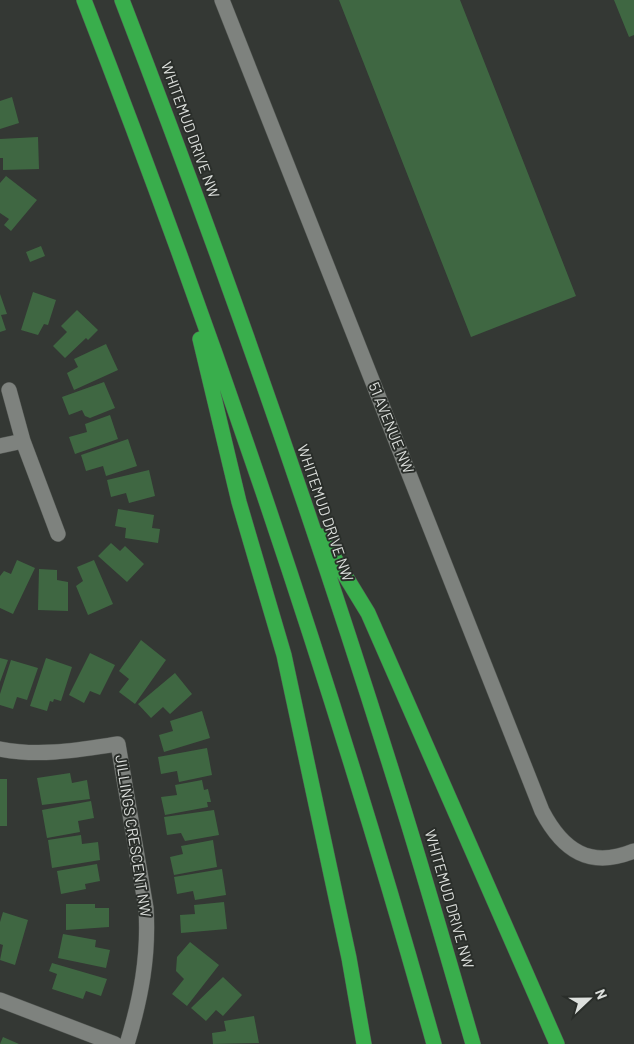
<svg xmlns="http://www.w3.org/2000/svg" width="634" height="1044" viewBox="0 0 634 1044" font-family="Barlow,sans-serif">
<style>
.building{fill:#3f6742}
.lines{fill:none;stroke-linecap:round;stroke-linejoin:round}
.minor-casing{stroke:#515551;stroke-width:16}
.highway-casing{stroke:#515551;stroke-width:16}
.minor{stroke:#7e827e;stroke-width:15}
.highway{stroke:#39ae4c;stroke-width:15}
.labels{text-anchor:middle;stroke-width:4;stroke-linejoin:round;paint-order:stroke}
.street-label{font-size:15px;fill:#dde0dd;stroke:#2a2e2a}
</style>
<rect width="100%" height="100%" fill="#343834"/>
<path class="building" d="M339,0H460L576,296L471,337Z
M614,0H634V35L629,37Z
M12,97L19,123L0,129V101Z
M38,137L39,169L3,170V158H0V139Z
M6,176L37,200L11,231L4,225L9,219L0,213V183Z
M41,246L45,256L30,262L26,252Z
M33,292L56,300L48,325L44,324L38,335L21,330Z
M0,294L7,314L1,315L6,330L0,332Z
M77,310L98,330L88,340L86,338L65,358L53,346L67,332L61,326Z
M106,344L118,370L74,390L67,373L78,367L74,359Z
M104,382L115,408L90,418L85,416L82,410L69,415L62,397Z
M110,415L118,439L75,454L69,437L87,432L85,424Z
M128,439L137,466L106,476L103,466L86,471L81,455Z
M149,470L155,496L129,503L126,493L111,497L107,480Z
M118,509L154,515L152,528L160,529L158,543L125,538L126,528L115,526Z
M111,543L120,551L125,546L144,564L127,582L98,556Z
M17,560L35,568L13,614L0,608V576L4,571L11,574Z
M94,560L113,604L88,615L76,586L83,581L77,567Z
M39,569L57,570V580L68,582V611L38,610Z
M141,640L166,660L135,704L119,692L129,679L119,671Z
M90,653L115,665L100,695L90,691L84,703L69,695Z
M0,658L8,660L0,682Z
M46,658L72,667L61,701L54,699L53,702L50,701L47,711L30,706Z
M11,660L38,668L27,700L17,697L13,709L0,705V694Z
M175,673L192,694L170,714L163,707L151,718L138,704Z
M202,711L210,738L164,752L159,735L173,731L170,721Z
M207,748L212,775L179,782L177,771L161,774L158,757Z
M70,773L72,783L87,780L90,799L42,805L37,778Z
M0,779H7V826H0Z
M202,780L204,790L208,789L211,802H207L208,807L165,815L161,797L177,795L175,785Z
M91,801L94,818L78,821L80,832L47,838L42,810Z
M214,810L219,835L185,841L181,833L167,835L164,817Z
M81,835L82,844L98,842L100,860L52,868L48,840Z
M213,840L217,867L174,875L170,857L183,854L181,846Z
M97,864L100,881L85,884L86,889L61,894L57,871Z
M222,869L226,895L195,900L193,891L177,894L174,877Z
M224,902L227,929L181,933L180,915L195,914L194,905Z
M66,904H95V908H109V927L66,930Z
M3,912L28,920L15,965L0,960L3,945L0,944V922Z
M63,934L96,940L95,947L110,950L106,968L58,958Z
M190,942L219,965L187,1006L172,994L184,979L176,971L177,957Z
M52,963L107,979L101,996L86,991L83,999L52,989L57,974L49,971Z
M223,977L242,995L223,1016L216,1010L206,1021L191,1008Z
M254,1016L259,1043L213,1044L212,1033L226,1031L224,1021Z
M3,1037L19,1044H0Z"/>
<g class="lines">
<defs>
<path id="minor" d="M222,0L542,811C563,851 590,869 634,851
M9,390L23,441L58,534
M0,446L23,441
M0,749C40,757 78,750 118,744L146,908C149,956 141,998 127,1044
M0,1000L115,1044"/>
<path id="highway" d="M84,0C217,342 335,691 434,1044
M122,0C223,262 316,527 399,794C425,877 449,961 473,1044
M200,339L239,502L284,655L349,958L364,1044
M321,536L368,613L557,1044"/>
</defs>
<use href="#minor" class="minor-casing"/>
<use href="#highway" class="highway-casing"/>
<use href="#minor" class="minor"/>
<use href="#highway" class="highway"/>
</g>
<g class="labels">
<g class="street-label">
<text transform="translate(190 130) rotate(70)" y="5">WHITEMUD DRIVE NW</text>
<text transform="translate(391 428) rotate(68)" y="5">51 AVENUE NW</text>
<text transform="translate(325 513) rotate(71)" y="5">WHITEMUD DRIVE NW</text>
<text transform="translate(133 836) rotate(81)" y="5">JILLINGS CRESCENT NW</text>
<text transform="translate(449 899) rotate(74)" y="5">WHITEMUD DRIVE NW</text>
</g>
</g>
<g transform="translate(589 999) rotate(68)" stroke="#2a2e2a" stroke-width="4" paint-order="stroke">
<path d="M0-4L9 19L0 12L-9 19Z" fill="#dde0dd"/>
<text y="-8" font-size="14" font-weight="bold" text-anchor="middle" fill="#dde0dd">N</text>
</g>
</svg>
